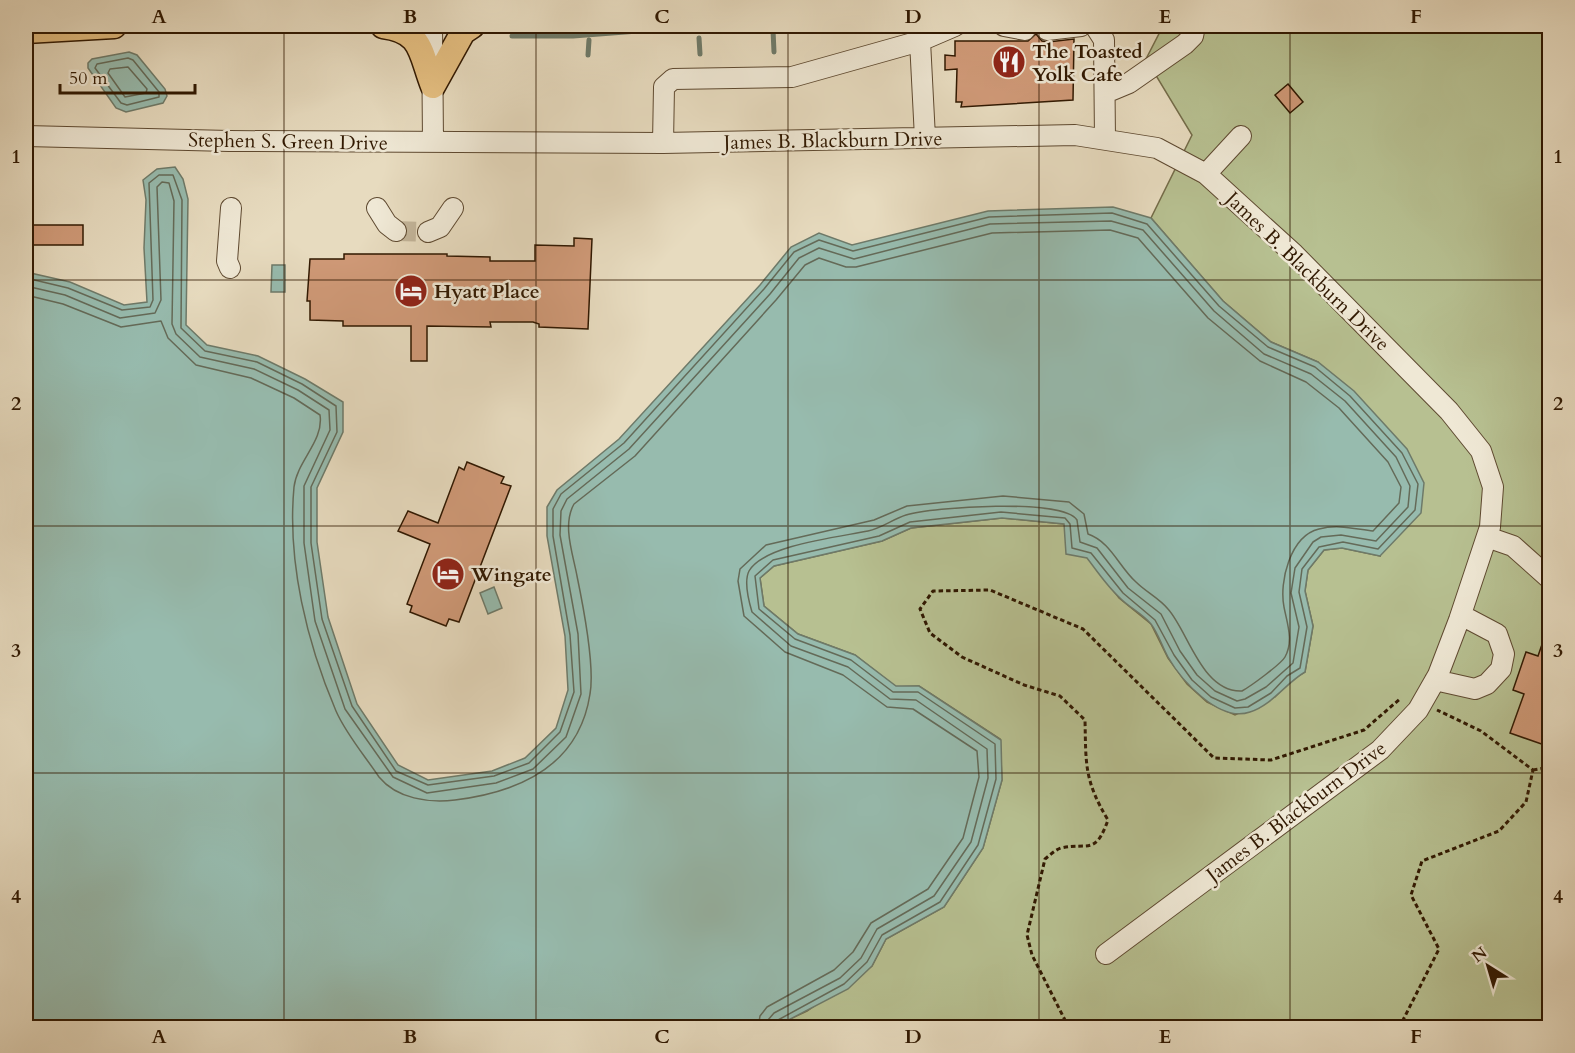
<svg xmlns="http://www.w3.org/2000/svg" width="1575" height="1053" viewBox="0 0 1575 1053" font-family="Cardo,serif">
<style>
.green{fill:#b7c091;stroke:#746c49;stroke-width:1.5}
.water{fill:#97bbae;stroke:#6e7a69;stroke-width:1.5}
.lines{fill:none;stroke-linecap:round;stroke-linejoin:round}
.shore{stroke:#646a58;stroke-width:1.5}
.stream{stroke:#6e7a69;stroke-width:5}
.building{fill:#cf9977;stroke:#301801;stroke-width:1.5}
.minor-tunnel{stroke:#c2b499;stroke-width:20;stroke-dasharray:20 10;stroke-linecap:butt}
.minor-casing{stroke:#5e4930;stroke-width:22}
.major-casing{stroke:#301801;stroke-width:27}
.path{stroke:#301801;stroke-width:3;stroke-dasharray:4.5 3;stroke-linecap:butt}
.minor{stroke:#efe8d5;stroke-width:20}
.major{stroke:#e4be80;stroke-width:24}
.grid{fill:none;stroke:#301801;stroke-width:1.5;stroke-opacity:0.55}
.labels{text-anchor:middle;stroke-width:5;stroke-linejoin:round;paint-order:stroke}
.poi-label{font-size:20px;font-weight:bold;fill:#301801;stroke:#efe8d5;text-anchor:start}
.street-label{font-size:20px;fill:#301801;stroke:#efe8d5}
.neatline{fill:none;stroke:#301801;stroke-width:2}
.grid-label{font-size:20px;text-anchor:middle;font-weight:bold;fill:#301801}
</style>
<rect width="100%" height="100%" fill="#e7dbbf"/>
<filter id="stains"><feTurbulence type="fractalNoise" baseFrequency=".00333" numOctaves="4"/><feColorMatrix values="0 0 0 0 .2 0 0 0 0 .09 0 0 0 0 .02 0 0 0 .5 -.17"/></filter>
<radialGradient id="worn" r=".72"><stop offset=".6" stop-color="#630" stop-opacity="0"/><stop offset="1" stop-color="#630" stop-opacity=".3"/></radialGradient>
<path class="green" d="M1163,26H1549V1027H773L807,1011L872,966L886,939L944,907L983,848L1002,780L1000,739L919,686L896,687L855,655L798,634L764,606L760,578L774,566L882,541L911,528L1002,518L1064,524L1119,598L1151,624L1168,658L1187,684L1207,702L1235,715L1275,697L1291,680L1305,672L1313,626L1305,591L1308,570L1324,550L1342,548L1380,556L1318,362L1271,342L1223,301L1151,218L1192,135L1146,59Z"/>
<path class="water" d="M129,52L137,55L165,89L167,96L163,103L126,112L116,108L88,68V63L92,59Z
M175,167L183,179L188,199L186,325L207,345L258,356L305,379L343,402V432L317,488V542L328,617L357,704L398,765L428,780L492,771L525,758L556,728L568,690L565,636L547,536V507L557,490L619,439L760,285L791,247L819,233L852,245L988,211L1113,207L1151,218L1223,301L1271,342L1318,362L1354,391L1407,449L1424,483L1421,513L1380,556L1342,548L1324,550L1308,570L1305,591L1313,626L1305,672C1286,683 1272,705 1250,712C1219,723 1181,680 1168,657C1162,646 1158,633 1151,624C1142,613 1128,607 1119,597C1107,586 1097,571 1087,558L1066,554L1064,524L1002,518L911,528L882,541L774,566L760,578L764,606L798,634L855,655L896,686H919L1001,740L1002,780L983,848L944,907L886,939L872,966L848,989L773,1028L26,1027V272L70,282L124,305L147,302L144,248L146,200L143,180L157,169Z
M272,265H285V292H271Z
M494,587L502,608L488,614L480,593Z"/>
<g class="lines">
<path class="shore" d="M128,58L133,60L159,92V97L127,105L121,103L95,68L97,64Z
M128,67L147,89L146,93L125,97L108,73L110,69Z
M26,278L68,288L122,310L150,307L153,300L149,183L159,175H173L182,200L181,328L205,351L257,362L302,384L336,406L337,432L311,487V543L322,619L352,706L396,771L428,785L494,776L529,763L560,732L574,692L570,635L553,536V509L561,494L624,443L764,289L794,252L819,240L853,251L989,217L1112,213L1147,224L1219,306L1268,347L1315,367L1350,396L1402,453L1418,484L1415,510L1378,549L1343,542L1319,547L1302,569L1299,592L1307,627L1300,668L1287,676L1271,693L1248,707L1235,708L1211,697L1192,680L1174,655L1155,620L1123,593L1091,553L1072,548L1070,524L1065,518L1001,512L910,522L879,536L773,560L755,576L759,609L795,639L851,660L893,692H918L995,744L996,779L978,845L940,902L882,935L867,962L844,984L778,1020L775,1028
M26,286L65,295L120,318L155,313L161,300L157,187L162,182L169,183L174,201L172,324L176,334L200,357L254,369L298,390L329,410L330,430L304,486V543L315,621L345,709L393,777L427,793L496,783L533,769L566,737L581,694L578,634L560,535L561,511L567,499L629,449L770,294L799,258L819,248L854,259L990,224L1111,221L1143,230L1214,311L1264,354L1311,374L1345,401L1396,457L1410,486L1408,507L1376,541L1341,535L1321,537L1313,542L1295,568L1291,593L1299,627L1293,663L1266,687L1245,699L1237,701L1215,691L1197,675L1180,651L1161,614L1128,588L1097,548L1080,542L1077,520C1063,498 932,507 906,515C893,519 882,528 868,531C839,537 764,545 749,571C744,581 749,602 752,612L791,646L848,667L890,699L916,700L987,749L988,778L971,842L934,896L877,929L861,958L840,978L774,1013L768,1020L767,1028
M26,295L63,304L121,327L161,321L168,338L196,365L251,378L294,398L320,415C324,441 297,461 294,487C287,562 307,643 336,711C346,734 365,756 379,777C397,799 429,803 455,800C520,792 579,766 590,694C595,666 583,605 577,576C573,554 562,525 574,504L635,456L776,300L805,265L819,258L846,267H856L992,233L1110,230L1138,238L1208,318L1260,361L1306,382L1339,408L1388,462L1401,487L1399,503L1373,531C1355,529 1338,524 1319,529C1290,536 1279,582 1284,607C1287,623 1294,641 1285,657C1281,664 1251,686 1242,691C1202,693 1188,631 1168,609C1159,598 1146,592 1136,582C1119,567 1111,542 1088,534L1084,514L1069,502L1003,496L907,506L874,520L766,545L740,569L738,581L744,616L785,652L843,675L887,707L913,709L977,751L979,777L963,838L928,889L871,923L853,952L834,970L767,1007L760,1016L758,1028"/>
<path class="stream" d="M773,30L774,52
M512,36H573L703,26
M699,38L700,54
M588,55L589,40"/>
</g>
<path class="building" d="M1036,34L1042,41L1048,42L1074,39L1073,100L961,107L962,102H956L957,69L945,70V55L955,56V41H1028Z
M1288,84L1303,102L1290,113L1275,95Z
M26,225H83V245H26Z
M574,238L592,239L588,329L539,327V324L533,322H490L491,327L427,326V361H411V326H343V321L310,320V301H307L310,259H344V254H447V256L490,257V261H535V245L574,246Z
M467,462L504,477L501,483L511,486L459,622L449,619L446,626L410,612L412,606L407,604L430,544L398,531L408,511L438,523L459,467L464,470Z
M1547,630H1550V747L1510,733L1524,694L1513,690L1526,652L1538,656Z"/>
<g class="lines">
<path class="minor-tunnel" d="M396,231L428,232"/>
<defs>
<path id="minor" d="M432,26L433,142
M1004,26L1025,30
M1095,26L1104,40L1105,139
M1047,30L1081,26
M920,41L925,138
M1105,93L1129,83L1185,44L1193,36L1195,26
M26,136L229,141L663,143L1075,135L1157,148L1206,174L1294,254L1449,411L1481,451L1493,487L1490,527L1459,620L1438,675L1418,710L1380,750L1106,954
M663,143L664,87L673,79L792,77L920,41L955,26
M1206,174L1241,136
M377,208L387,224L396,231
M428,232L440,227L453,208
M230,268L227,261L231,208
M1487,537L1513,546L1550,579
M1435,680L1475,689L1487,684L1501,669L1504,654L1497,634L1461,615"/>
<path id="major" d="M383,26C423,31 420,53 433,86
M26,31L114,26
M433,86L463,32L472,26"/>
</defs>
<use href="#minor" class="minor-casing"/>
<use href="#major" class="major-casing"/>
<path class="path" d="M1533,770L1550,767
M1069,1028L1032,955L1027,935L1045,859C1050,855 1055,850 1061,848C1089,842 1095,856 1108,820C1084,780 1086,764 1085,720L1060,696L1024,685L962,657L930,633L920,609L933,591L990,590L1083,629L1214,758L1271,760L1364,730L1401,698
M1399,1028L1439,949L1411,895L1422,861L1499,831L1526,802L1533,770L1481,731L1437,710"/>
<use href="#minor" class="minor"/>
<use href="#major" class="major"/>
</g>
<path class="grid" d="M284,26V1028M536,26V1028M788,26V1028M1039,26V1028M1290,26V1028M26,280H1550M26,526H1550M26,773H1550"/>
<defs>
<symbol id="restaurant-disc" viewBox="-11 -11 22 22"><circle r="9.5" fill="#8f2418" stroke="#efe8d5"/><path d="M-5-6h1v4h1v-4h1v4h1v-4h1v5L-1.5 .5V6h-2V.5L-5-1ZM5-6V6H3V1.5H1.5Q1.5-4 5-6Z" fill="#fff"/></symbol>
<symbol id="hotel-disc" viewBox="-11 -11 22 22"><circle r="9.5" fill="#8f2418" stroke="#efe8d5"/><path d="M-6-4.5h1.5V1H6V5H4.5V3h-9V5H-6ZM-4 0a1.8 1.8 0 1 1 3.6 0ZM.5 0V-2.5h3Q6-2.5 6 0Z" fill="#fff"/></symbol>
</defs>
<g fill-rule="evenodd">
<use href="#restaurant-disc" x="990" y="43" width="38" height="38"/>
<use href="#hotel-disc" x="392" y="272" width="38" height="38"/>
<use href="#hotel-disc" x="429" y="555" width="38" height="38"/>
</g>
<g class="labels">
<g class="poi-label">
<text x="1032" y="58">The Toasted<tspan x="1032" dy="23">Yolk Cafe</tspan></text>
<text x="434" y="298">Hyatt Place</text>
<text x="471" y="581">Wingate</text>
</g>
<g class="street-label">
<text transform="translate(833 140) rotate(-1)" y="7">James B. Blackburn Drive</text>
<text transform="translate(288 141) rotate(1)" y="7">Stephen S. Green Drive</text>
<text transform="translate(1308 271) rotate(44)" y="7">James B. Blackburn Drive</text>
<text transform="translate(1296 811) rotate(-37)" y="7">James B. Blackburn Drive</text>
</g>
</g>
<rect width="1575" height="1053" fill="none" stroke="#e7dbbf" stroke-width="66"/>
<g transform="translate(1488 966) rotate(323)" stroke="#efe8d5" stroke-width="4.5" paint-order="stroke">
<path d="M0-4.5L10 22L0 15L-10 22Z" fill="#301801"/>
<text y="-9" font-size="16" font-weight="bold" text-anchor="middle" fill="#301801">N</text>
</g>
<path d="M60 84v9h135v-9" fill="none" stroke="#301801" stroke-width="3"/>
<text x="69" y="84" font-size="18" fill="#301801" stroke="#efe8d5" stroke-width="4.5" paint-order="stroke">50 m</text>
<rect x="33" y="33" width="1509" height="987" class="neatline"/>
<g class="grid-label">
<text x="159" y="23">A</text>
<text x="410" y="23">B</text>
<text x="662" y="23">C</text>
<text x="913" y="23">D</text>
<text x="1165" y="23">E</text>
<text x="1416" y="23">F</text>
<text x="16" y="163">1</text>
<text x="1558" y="163">1</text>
<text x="16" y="410">2</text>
<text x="1558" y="410">2</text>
<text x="16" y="657">3</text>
<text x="1558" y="657">3</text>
<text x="16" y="903">4</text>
<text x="1558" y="903">4</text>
<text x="159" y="1043">A</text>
<text x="410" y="1043">B</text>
<text x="662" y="1043">C</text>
<text x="913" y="1043">D</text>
<text x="1165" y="1043">E</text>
<text x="1416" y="1043">F</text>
</g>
<rect width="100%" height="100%" filter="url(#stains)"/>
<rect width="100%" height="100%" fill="url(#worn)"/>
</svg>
